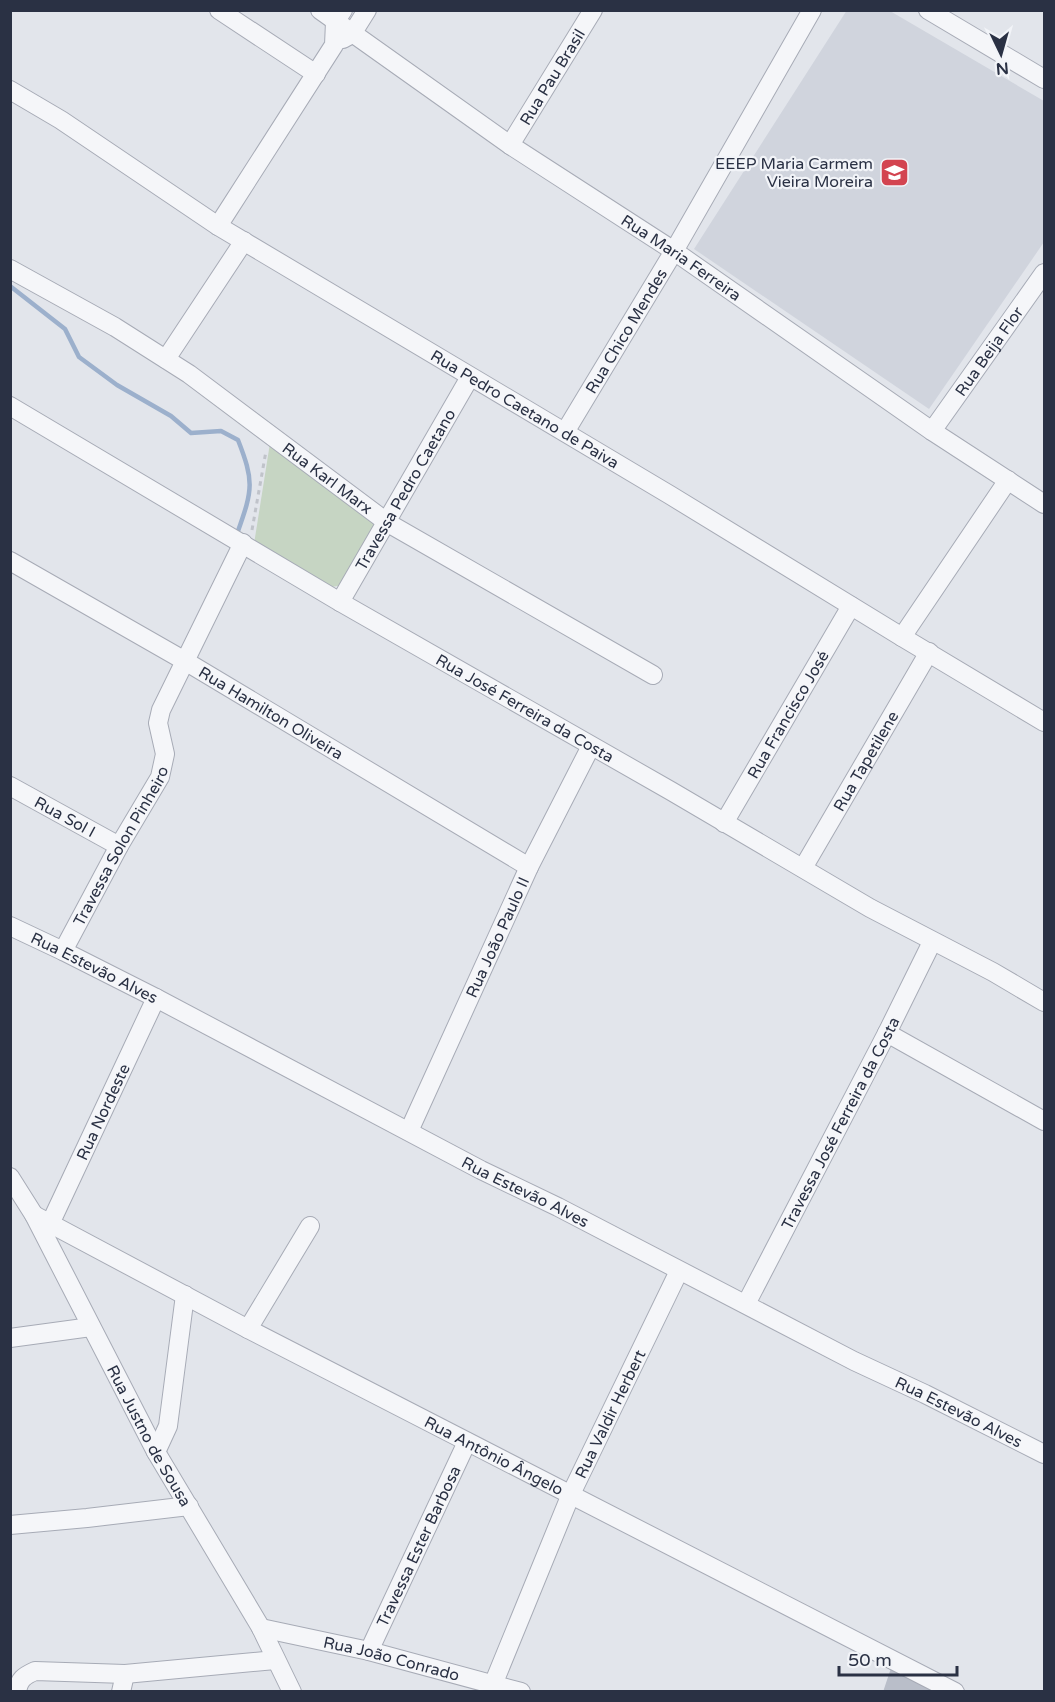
<svg xmlns="http://www.w3.org/2000/svg" width="1055" height="1702" viewBox="0 0 1055 1702" font-family="'Varela Round',sans-serif">
<style>
.built{fill:#d0d4dd}
.green{fill:#c6d5c3}
.lines{fill:none;stroke-linecap:round;stroke-linejoin:round}
.stream{stroke:#9cb0cc;stroke-width:4.5}
.building{fill:#b9bec9}
.minor-casing{stroke:#a7abb6;stroke-width:20}
.path{stroke:#c0c3ca;stroke-width:3;stroke-dasharray:4.5 4.5;stroke-linecap:butt}
.minor{stroke:#f5f6f9;stroke-width:18}
.labels{text-anchor:middle;stroke-width:4.5;stroke-linejoin:round;paint-order:stroke}
.street-label{font-size:16px;fill:#2a3144;stroke:#f2f4f8}
.poi-label{font-size:16px;fill:#2a3144;stroke:#f2f4f8;text-anchor:end}
</style>
<rect width="100%" height="100%" fill="#e2e5eb"/>
<path class="built" d="M847,10L890,11L1044,101V242L929,409L694,249Z"/>
<path class="green" d="M270,443L374,521V531L343,585L326,588L254,544Z"/>
<g class="lines">
<path class="stream" d="M10,286L65,329L79,357L117,385L171,416L191,433L221,431L238,440C254,481 253,489 238,531"/>
</g>
<path class="building" d="M891,1668L938,1692H883Z"/>
<g class="lines">
<defs>
<g id="minor">
<path d="M219,10L316,74"/>
<path id="s1" d="M320,10L510,145L674,251L932,431L1044,504"/>
<path d="M928,10L1044,79"/>
<path d="M343,39L352,34L367,10"/>
<path id="s2" d="M10,90L61,120L218,226L670,495L902,637L1044,722"/>
<path id="s3" d="M510,145L593,10"/>
<path d="M218,226L334,45L335,22L343,10"/>
<path id="s4" d="M10,269L115,327L189,374L388,523L653,675"/>
<path d="M166,359L244,241"/>
<path id="s5" d="M10,406L340,602L671,791L870,908L993,972L1044,1002"/>
<path id="s6" d="M932,431L1044,273"/>
<path id="s7" d="M565,432L674,251L812,10"/>
<path id="s8" d="M10,561L185,661L529,867"/>
<path id="s9" d="M340,602L470,377"/>
<path d="M902,637L1008,480"/>
<path id="s10" d="M10,786L119,846"/>
<path id="s11" d="M724,823L851,606"/>
<path id="s12" d="M803,868L929,652"/>
<path id="s13" d="M10,926L63,951L156,998L481,1170L558,1207L854,1361L925,1394L1044,1454"/>
<path id="s14" d="M63,951L119,846L160,777L165,754L158,723L161,710L243,543"/>
<path d="M887,1033L1044,1121"/>
<path id="s15" d="M409,1131L529,867L591,746"/>
<path id="s16" d="M10,1177L34,1215L156,1452L261,1628L292,1692"/>
<path id="s17" d="M34,1215L248,1329L955,1692"/>
<path id="s18" d="M50,1224L156,998"/>
<path id="s19" d="M746,1304L887,1033L932,942"/>
<path d="M248,1329L310,1226"/>
<path d="M10,1338L91,1327"/>
<path d="M156,1452L168,1426L185,1295"/>
<path d="M10,1525L87,1518L189,1506"/>
<path id="s20" d="M261,1628L369,1651L521,1692"/>
<path id="s21" d="M369,1651L467,1442"/>
<path d="M17,1692C19,1679 24,1676 35,1671L125,1674L275,1660"/>
<path d="M121,1692L125,1674"/>
<path id="s22" d="M490,1692L571,1494L679,1271"/>
</g>
</defs>
<use href="#minor" class="minor-casing"/>
<path class="path" d="M252,530L266,451"/>
<use href="#minor" class="minor"/>
</g>
<defs>
<symbol id="school-square" viewBox="-11 -11 22 22"><rect x="-9" y="-9" width="18" height="18" rx="4" fill="#d34450" stroke="#f2f4f8"/><path d="M0-5L7-2L0 1L-7-2ZM-4 1L0 2.5L4 1V4Q0 6-4 4Z" fill="#fff"/></symbol>
</defs>
<g fill-rule="evenodd">
<use href="#school-square" x="878" y="156" width="33" height="33"/>
</g>
<g class="labels">
<g class="street-label">
<text dy="6" stroke="none"><textPath href="#s3" startOffset="80">Rua Pau Brasil</textPath></text>
<text dy="6" stroke="none"><textPath href="#s1" startOffset="438">Rua Maria Ferreira</textPath></text>
<text dy="6" stroke="none"><textPath href="#s7" startOffset="118">Rua Chico Mendes</textPath></text>
<text dy="6" stroke="none"><textPath href="#s6" startOffset="98">Rua Beija Flor</textPath></text>
<text dy="6" stroke="none"><textPath href="#s2" startOffset="606">Rua Pedro Caetano de Paiva</textPath></text>
<text dy="6" stroke="none"><textPath href="#s4" startOffset="381">Rua Karl Marx</textPath></text>
<text dy="6" stroke="none"><textPath href="#s9" startOffset="130">Travessa Pedro Caetano</textPath></text>
<text dy="6" stroke="none"><textPath href="#s5" startOffset="597">Rua José Ferreira da Costa</textPath></text>
<text dy="6" stroke="none"><textPath href="#s8" startOffset="302">Rua Hamilton Oliveira</textPath></text>
<text dy="6" stroke="none"><textPath href="#s11" startOffset="126">Rua Francisco José</textPath></text>
<text dy="6" stroke="none"><textPath href="#s12" startOffset="124">Rua Tapetilene</textPath></text>
<text dy="6" stroke="none"><textPath href="#s10" startOffset="63">Rua Sol I</textPath></text>
<text dy="6" stroke="none"><textPath href="#s14" startOffset="120">Travessa Solon Pinheiro</textPath></text>
<text dy="6" stroke="none"><textPath href="#s15" startOffset="213">Rua João Paulo II</textPath></text>
<text dy="6" stroke="none"><textPath href="#s13" startOffset="94">Rua Estevão Alves</textPath></text>
<text dy="6" stroke="none"><textPath href="#s18" startOffset="124">Rua Nordeste</textPath></text>
<text dy="6" stroke="none"><textPath href="#s19" startOffset="204">Travessa José Ferreira da Costa</textPath></text>
<text dy="6" stroke="none"><textPath href="#s13" startOffset="580">Rua Estevão Alves</textPath></text>
<text dy="6" stroke="none"><textPath href="#s13" startOffset="1066">Rua Estevão Alves</textPath></text>
<text dy="6" stroke="none"><textPath href="#s22" startOffset="303">Rua Valdir Herbert</textPath></text>
<text dy="6" stroke="none"><textPath href="#s16" startOffset="294">Rua Justno de Sousa</textPath></text>
<text dy="6" stroke="none"><textPath href="#s17" startOffset="519">Rua Antônio Ângelo</textPath></text>
<text dy="6" stroke="none"><textPath href="#s21" startOffset="116">Travessa Ester Barbosa</textPath></text>
<text dy="6" stroke="none"><textPath href="#s20" startOffset="134">Rua João Conrado</textPath></text>
</g>
<g class="poi-label">
<text x="873" y="169">EEEP Maria Carmem<tspan x="873" dy="18">Vieira Moreira</tspan></text>
</g>
</g>
<rect width="1055" height="1702" fill="none" stroke="#2a3144" stroke-width="24"/>
<g transform="translate(1001 54) rotate(175)" stroke="#f2f4f8" stroke-width="4.5" paint-order="stroke">
<path d="M0-4.5L10 22L0 15L-10 22Z" fill="#2a3144"/>
<text y="-9" font-size="16" font-weight="bold" text-anchor="middle" fill="#2a3144">N</text>
</g>
<path d="M839 1666v9h118v-9" fill="none" stroke="#2a3144" stroke-width="3"/>
<text x="848" y="1666" font-size="18" fill="#2a3144" stroke="#f2f4f8" stroke-width="4.5" paint-order="stroke">50 m</text>
</svg>
